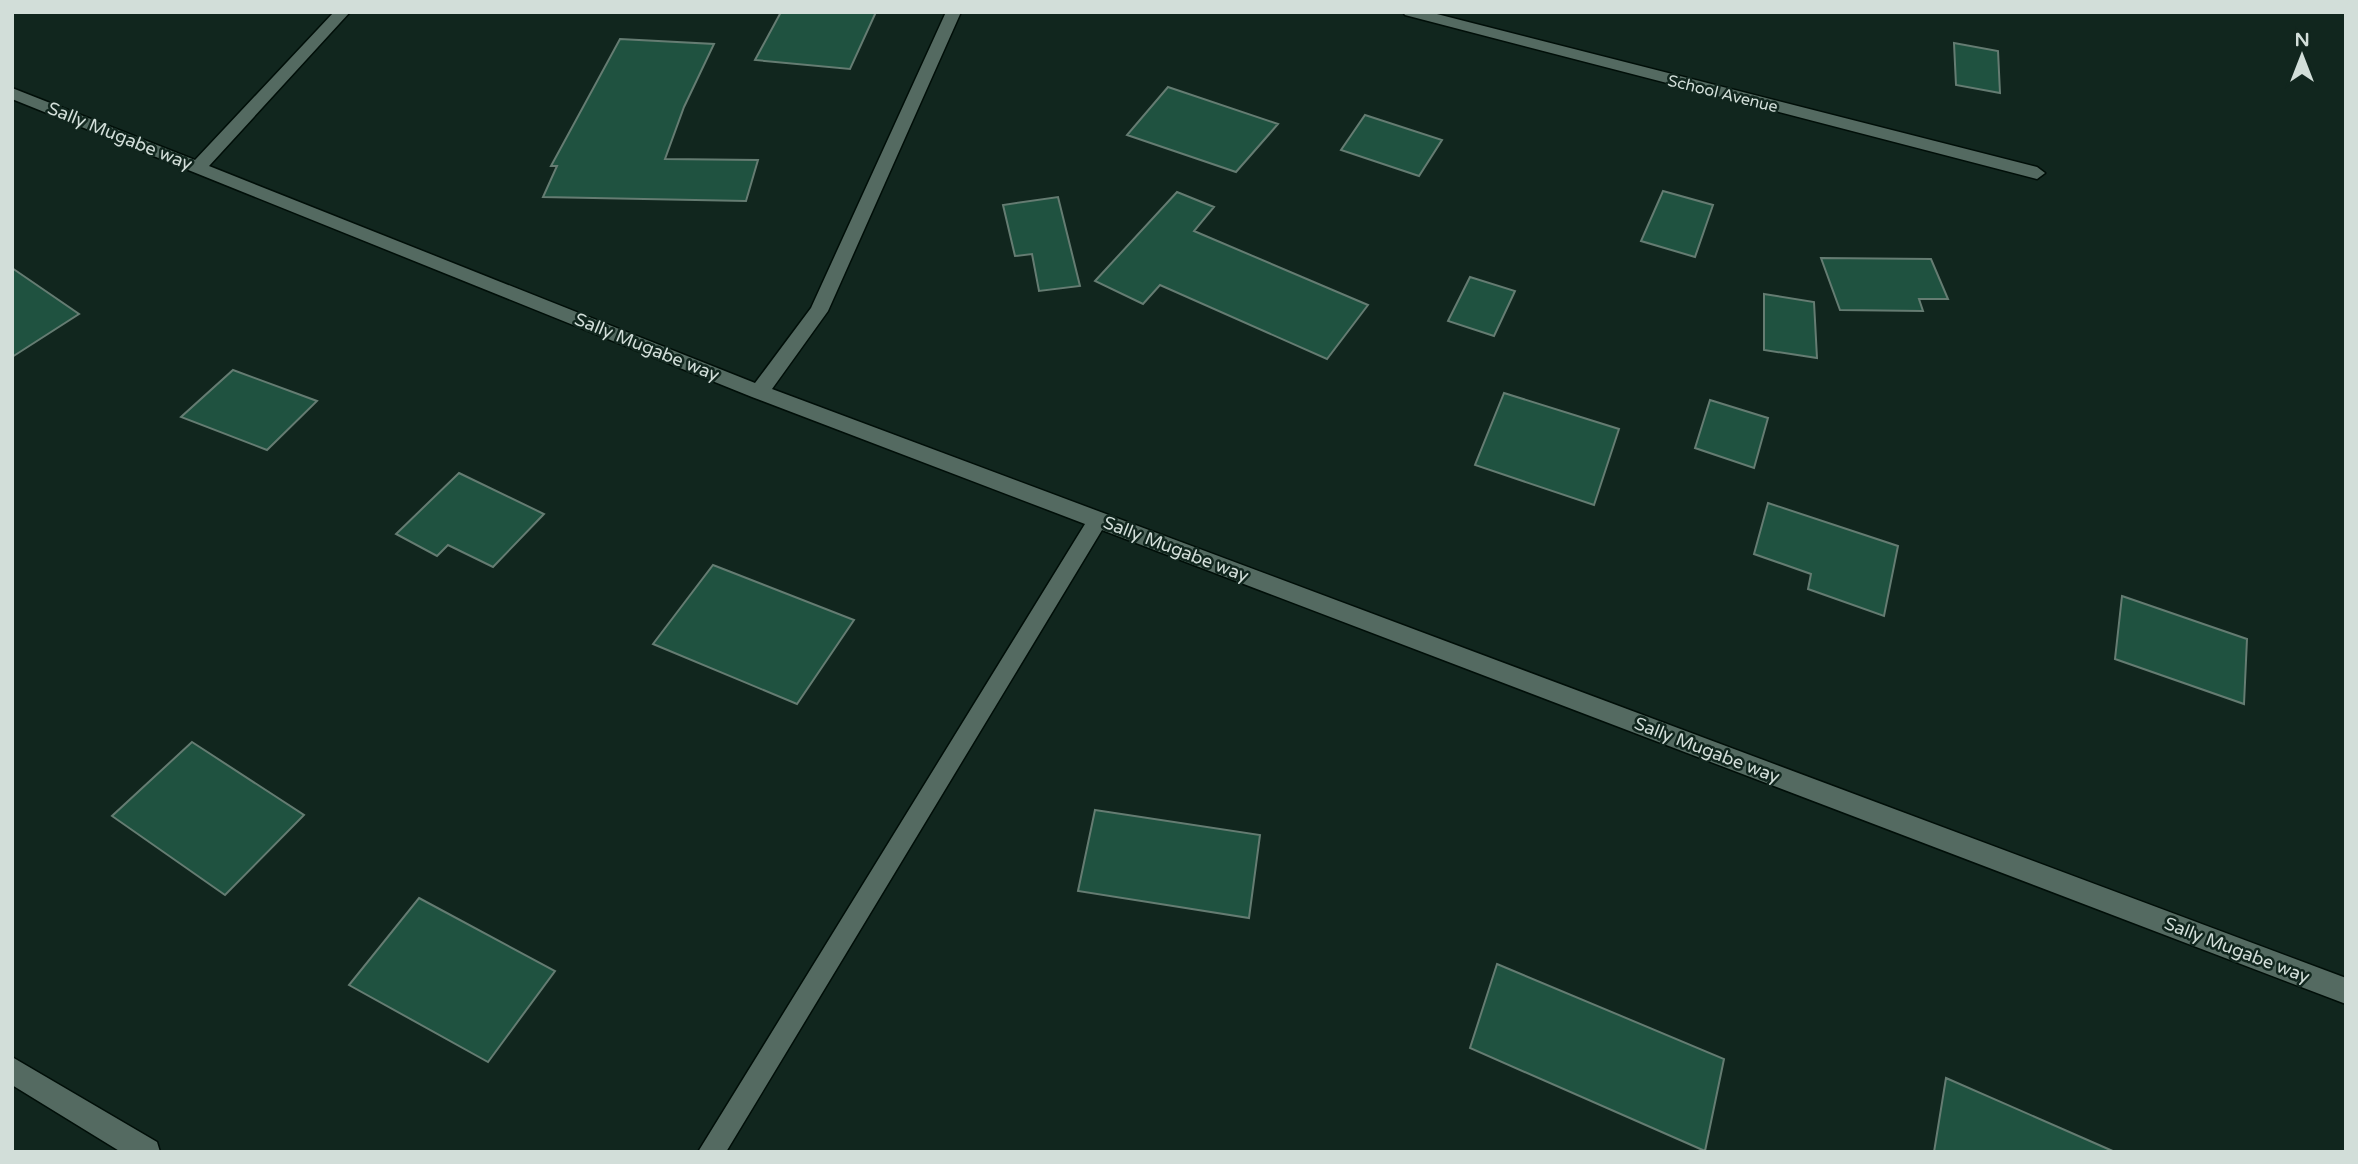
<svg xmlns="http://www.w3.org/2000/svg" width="2358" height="1164" viewBox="0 0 2358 1164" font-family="'Varela Round',sans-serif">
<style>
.building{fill:#1f5240;stroke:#657c72;stroke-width:2}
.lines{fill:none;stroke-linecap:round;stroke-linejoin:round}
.minor-casing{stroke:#000e08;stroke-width:3}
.minor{fill:#546a61;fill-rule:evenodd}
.labels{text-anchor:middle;stroke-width:5;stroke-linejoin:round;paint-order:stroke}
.far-street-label{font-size:16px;fill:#d2ded9;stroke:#11261e}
.street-label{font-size:18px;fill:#d2ded9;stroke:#11261e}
</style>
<rect width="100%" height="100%" fill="#11261e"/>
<path class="building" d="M781,12H876L850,69L755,60Z
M620,39L714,44L684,107L665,159L758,160L746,201L543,197L557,166H551Z
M1954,43L1998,51L2000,93L1956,85Z
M1168,87L1278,124L1236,172L1127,135Z
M1365,115L1442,140L1419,176L1341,150Z
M1663,191L1713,205L1695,257L1641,241Z
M1177,192L1214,207L1194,231L1368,305L1327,359L1160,285L1143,304L1095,281Z
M1058,197L1080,286L1039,291L1032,254L1015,256L1003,205Z
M1821,258L1931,259L1948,299H1919L1923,311L1840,310Z
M12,268L79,314L12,357Z
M1470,277L1515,291L1494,336L1448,321Z
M1764,294L1814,302L1817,358L1764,350Z
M233,370L317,401L267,450L181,417Z
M1504,393L1619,429L1594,505L1475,465Z
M1710,400L1768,418L1754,468L1695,448Z
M459,473L544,514L493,567L448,545L437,556L396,534Z
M1768,503L1898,546L1884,616L1808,589L1811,574L1754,554Z
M713,565L854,620L797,704L653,644Z
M2122,596L2247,639L2244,704L2115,659Z
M192,742L304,815L225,895L112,816Z
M1095,810L1260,835L1249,918L1078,891Z
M419,898L555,971L488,1062L349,985Z
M1497,964L1724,1059L1705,1151L1470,1048Z
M1946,1078L2115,1152H1934Z"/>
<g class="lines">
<defs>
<path id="minor" d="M334,12H350L209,166L755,383L811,308L946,12H961L828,311L772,389L2346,978V1004L1102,530L726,1152H698L1085,524L752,397L12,99V88L195,160Z
M1403,12H1429L2037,167L2045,173L2037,179L1405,15Z
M12,1057L157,1142L160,1152H121L12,1085Z"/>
</defs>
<use href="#minor" class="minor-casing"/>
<use href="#minor" class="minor"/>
</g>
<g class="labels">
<g class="far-street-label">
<text transform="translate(1723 93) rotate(14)" y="6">School Avenue</text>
</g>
<g class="street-label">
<text transform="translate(120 136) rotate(22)" y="6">Sally Mugabe way</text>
<text transform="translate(647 347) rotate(22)" y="6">Sally Mugabe way</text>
<text transform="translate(1176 549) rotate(21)" y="6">Sally Mugabe way</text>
<text transform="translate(1707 750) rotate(21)" y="6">Sally Mugabe way</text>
<text transform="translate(2237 950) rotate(21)" y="6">Sally Mugabe way</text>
</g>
</g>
<rect width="2358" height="1164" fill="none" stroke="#d2ded9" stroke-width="28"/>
<g transform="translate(2302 56)" stroke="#11261e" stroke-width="5" paint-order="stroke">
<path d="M0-5L12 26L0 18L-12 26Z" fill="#d2ded9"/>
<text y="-10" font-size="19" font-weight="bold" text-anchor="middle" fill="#d2ded9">N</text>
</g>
</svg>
